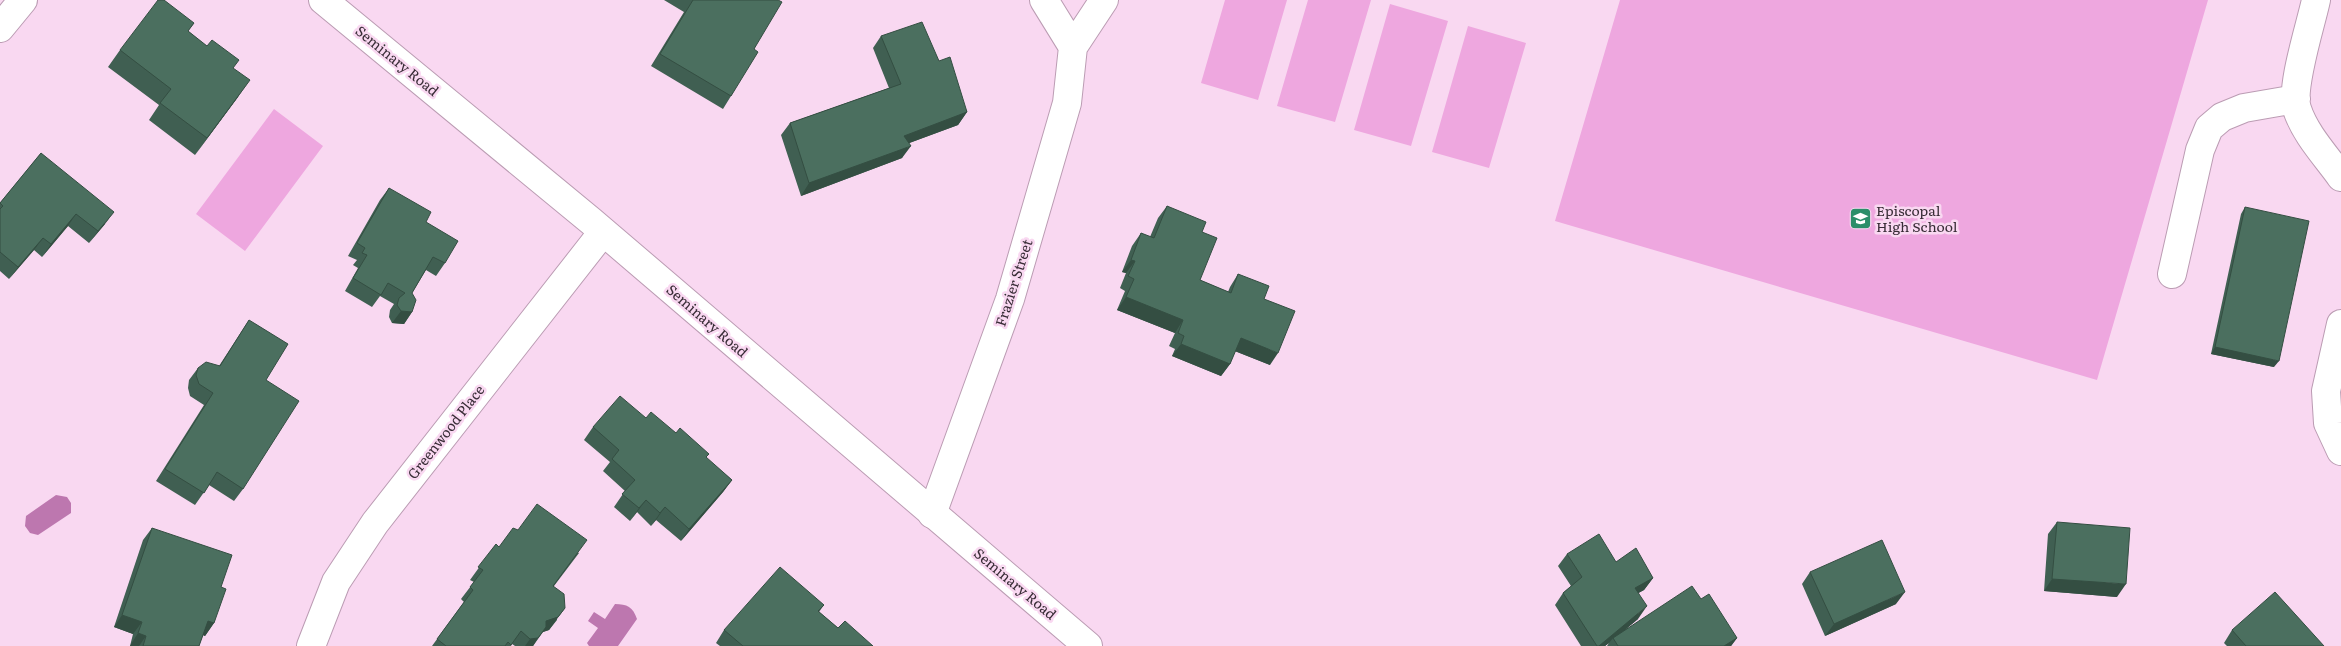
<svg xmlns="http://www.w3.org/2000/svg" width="2341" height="646" viewBox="0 0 2341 646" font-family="Literata,serif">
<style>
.green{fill:#eea7df}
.water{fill:#bd77af}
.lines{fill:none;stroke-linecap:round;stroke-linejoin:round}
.minor-casing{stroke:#bb9cb3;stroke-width:30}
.major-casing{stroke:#bb9cb3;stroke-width:30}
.minor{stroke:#fff;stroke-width:28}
.major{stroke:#fff;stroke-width:28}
.wall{fill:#405f52}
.shaded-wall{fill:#344e42}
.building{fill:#4b6f5f;stroke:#344e42}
.labels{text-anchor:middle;stroke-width:5;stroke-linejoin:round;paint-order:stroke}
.street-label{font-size:14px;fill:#382c36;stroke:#f9d8f1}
.poi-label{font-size:14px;fill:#382c36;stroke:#f9d8f1;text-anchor:start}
</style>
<rect width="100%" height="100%" fill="#f9d8f1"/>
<path class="green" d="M1225,0H1287L1258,100L1201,83Z
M1308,0H1371L1335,122L1277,106Z
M1620,0H2208L2097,380L1555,221Z
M1390,4L1448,21L1411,146L1354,130Z
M1468,26L1526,43L1489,168L1432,152Z
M274,109L323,146L245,251L196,214Z"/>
<path class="water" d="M56,495L67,497L71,503V513L38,535L30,533L25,526L26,516Z
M615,604C627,604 633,607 637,619L618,646H589L587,643L598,628L588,621L594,612L605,619Z"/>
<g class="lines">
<defs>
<path id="minor" d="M1044,0L1073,47
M2316,0C2311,24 2290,88 2297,109C2305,134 2326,156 2341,177
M0,28L23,0
M2172,274L2200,150L2209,128L2222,117L2244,108L2296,99
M2341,324L2326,391L2328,423L2341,451
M932,514L1010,299L1067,103L1073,47L1104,0
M311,646L336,582L375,523L603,232"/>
<path id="major" d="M323,0L591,221L1088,646"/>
</defs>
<use href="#minor" class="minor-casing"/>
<use href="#major" class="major-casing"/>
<use href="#minor" class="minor"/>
<use href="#major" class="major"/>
</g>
<path class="wall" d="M664,0H778L754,49L731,96L723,109L651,66L684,12Z
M194,23L188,31L233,68L238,97L195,155L149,120L159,105L108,67L120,50Z
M881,36L939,61L967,112L958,125L909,143L902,158L801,196L781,135L790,123L889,88L873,48Z
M41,153L105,224L89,243L68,226L42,257L34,250L9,279L0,271V203Z
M389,188L426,222L445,263L436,276L426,270L412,293V312L404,324L392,323L389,317L390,310L394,304L380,296L372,307L345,291L358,268L353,265L357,260L348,256L380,200Z
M1167,206L1202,232L1200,280L1228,292L1230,287L1238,274L1264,299L1270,365L1235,351L1230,364L1221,376L1172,356L1175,349L1169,346L1175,333L1117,310L1125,291L1120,288L1126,273L1122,272L1132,246L1141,233L1150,237L1158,218Z
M2245,207L2274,367L2211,354L2241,214Z
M249,320L266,380L243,489L234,501L209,485L195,505L156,481L204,405L190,396L188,388L189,380L198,368L219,366Z
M646,418L676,433L732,480L723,492L681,541L656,520L651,526L637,512L630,521L614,507L625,491L603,471L610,462L584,440L593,427Z
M2057,522L2117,597L2044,591L2048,534Z
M152,528L221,587L214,623L205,636L203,635L199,646H130L133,634L114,627L143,540Z
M518,530L579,553L554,586L557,620L549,630L543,632L533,646H515L512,644L511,646H432L464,602L461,599L474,582L470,580L496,544L499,547Z
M1567,554L1616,562L1653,578L1644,590L1638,593V619L1626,629L1701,599L1737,638L1731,646H1607L1609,643L1605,646H1581L1555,605L1563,593L1571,586L1558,566Z
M1810,572L1896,604L1825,636L1802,584Z
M824,605L819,612L838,628L873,646H720L716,643L724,630Z
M2232,630L2324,646H2227L2224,643Z"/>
<path class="shaded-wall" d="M250,80L238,97L195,155L207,138Z
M967,112L958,125L896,148L904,136Z
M911,146L902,158L801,196L809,183Z
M114,212L105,224L89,243L98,231Z
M76,214L68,226L42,257L51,244Z
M43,238L34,250L9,279L18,267Z
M1131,260L1135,261L1126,273L1122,272Z
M1126,297L1183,320L1175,333L1117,310Z
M401,311L412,312L404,324L392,323Z
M1241,338L1278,353L1270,365L1232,350Z
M1181,344L1230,364L1221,376L1172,356Z
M2215,347L2279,361L2274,367L2211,354Z
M732,480L723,492L681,541L689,529Z
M646,500L637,512L630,521L639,508Z
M665,507L656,520L651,526L660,513Z
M1653,578L1644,590L1626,600L1635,588Z
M2052,579L2126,584L2117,597L2044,591Z
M1905,592L1896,604L1825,636L1834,624Z
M1647,606L1638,619L1614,639L1613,638L1609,643L1605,646H1599Z
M565,608L549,630L537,634L546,621Z
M122,615L142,622L133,634L114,627Z
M208,621L214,623L205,636L199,633Z
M138,633L146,636L139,646H130Z
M538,638L533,646H525L530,639Z
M1737,638L1731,646H1724Z"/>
<path class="building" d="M158,0H164L194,23L188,31L207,46L212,40L239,60L233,68L250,80L207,138L160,103L171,89L120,50Z
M693,0H778L782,2L754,49L758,52L731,96L660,54Z
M922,22L939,61L950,57L967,112L904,136L911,146L809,183L790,123L901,84L881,36Z
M41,153L114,212L98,231L76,214L51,244L43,238L18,267L0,252V209L3,206L0,203Z
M389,188L431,212L426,222L458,241L445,263L433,257L412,293L416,300L412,312L401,311L397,305L399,298L405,293L388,283L381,295L353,278L367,255L362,253L365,248L357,243Z
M1167,206L1206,222L1202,232L1217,238L1200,280L1231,293L1238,274L1269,286L1264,299L1295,311L1278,353L1241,338L1230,364L1181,344L1184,336L1178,333L1183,320L1126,297L1134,279L1128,276L1135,261L1131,260L1141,233L1154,238Z
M2245,207L2309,221L2279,361L2215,347Z
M249,320L288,344L266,380L299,401L243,489L217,472L204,493L165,469L213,393L199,384L196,375L198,368L206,362L220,366Z
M620,396L646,418L651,412L676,433L680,428L709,454L706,457L732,480L689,529L665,507L660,513L646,500L639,508L622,494L635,480L612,459L619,450L593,427Z
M537,504L587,540L553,586L564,594L565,608L558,617L546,621V627L538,638L530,639L521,631L511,645L508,642L505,646H446L437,639L473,590L470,587L483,570L478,567L496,544L499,547L513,528L518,530Z
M2057,522L2130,528L2126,584L2052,579Z
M152,528L232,555L221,587L226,589L214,623L208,621L199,646H143L146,636L138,633L142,622L122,615Z
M1599,534L1616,562L1636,548L1653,578L1635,588L1647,606L1599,646H1597L1563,593L1582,577L1567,554Z
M1882,540L1905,592L1834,624L1810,572Z
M780,567L824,605L818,611L838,628L845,621L873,646H743L724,630Z
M1692,586L1701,599L1709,594L1737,638L1724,646H1618L1613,638Z
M2275,592L2324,646H2246L2232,630Z"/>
<defs>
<symbol id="school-square" viewBox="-11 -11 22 22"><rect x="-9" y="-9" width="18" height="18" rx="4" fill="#2b8e69" stroke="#f9d8f1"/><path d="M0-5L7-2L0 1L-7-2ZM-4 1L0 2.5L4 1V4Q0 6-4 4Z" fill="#fff"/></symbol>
</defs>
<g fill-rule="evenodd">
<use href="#school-square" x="1848" y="206" width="25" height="25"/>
</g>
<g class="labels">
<g class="street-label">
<text transform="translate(397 61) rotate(39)" y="5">Seminary Road</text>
<text transform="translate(1014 283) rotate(-72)" y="5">Frazier Street</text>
<text transform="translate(707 321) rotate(41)" y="5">Seminary Road</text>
<text transform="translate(446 432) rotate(-52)" y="5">Greenwood Place</text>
<text transform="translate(1015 584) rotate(40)" y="5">Seminary Road</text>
</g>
<g class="poi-label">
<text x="1876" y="216">Episcopal<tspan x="1876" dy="16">High School</tspan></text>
</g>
</g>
</svg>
